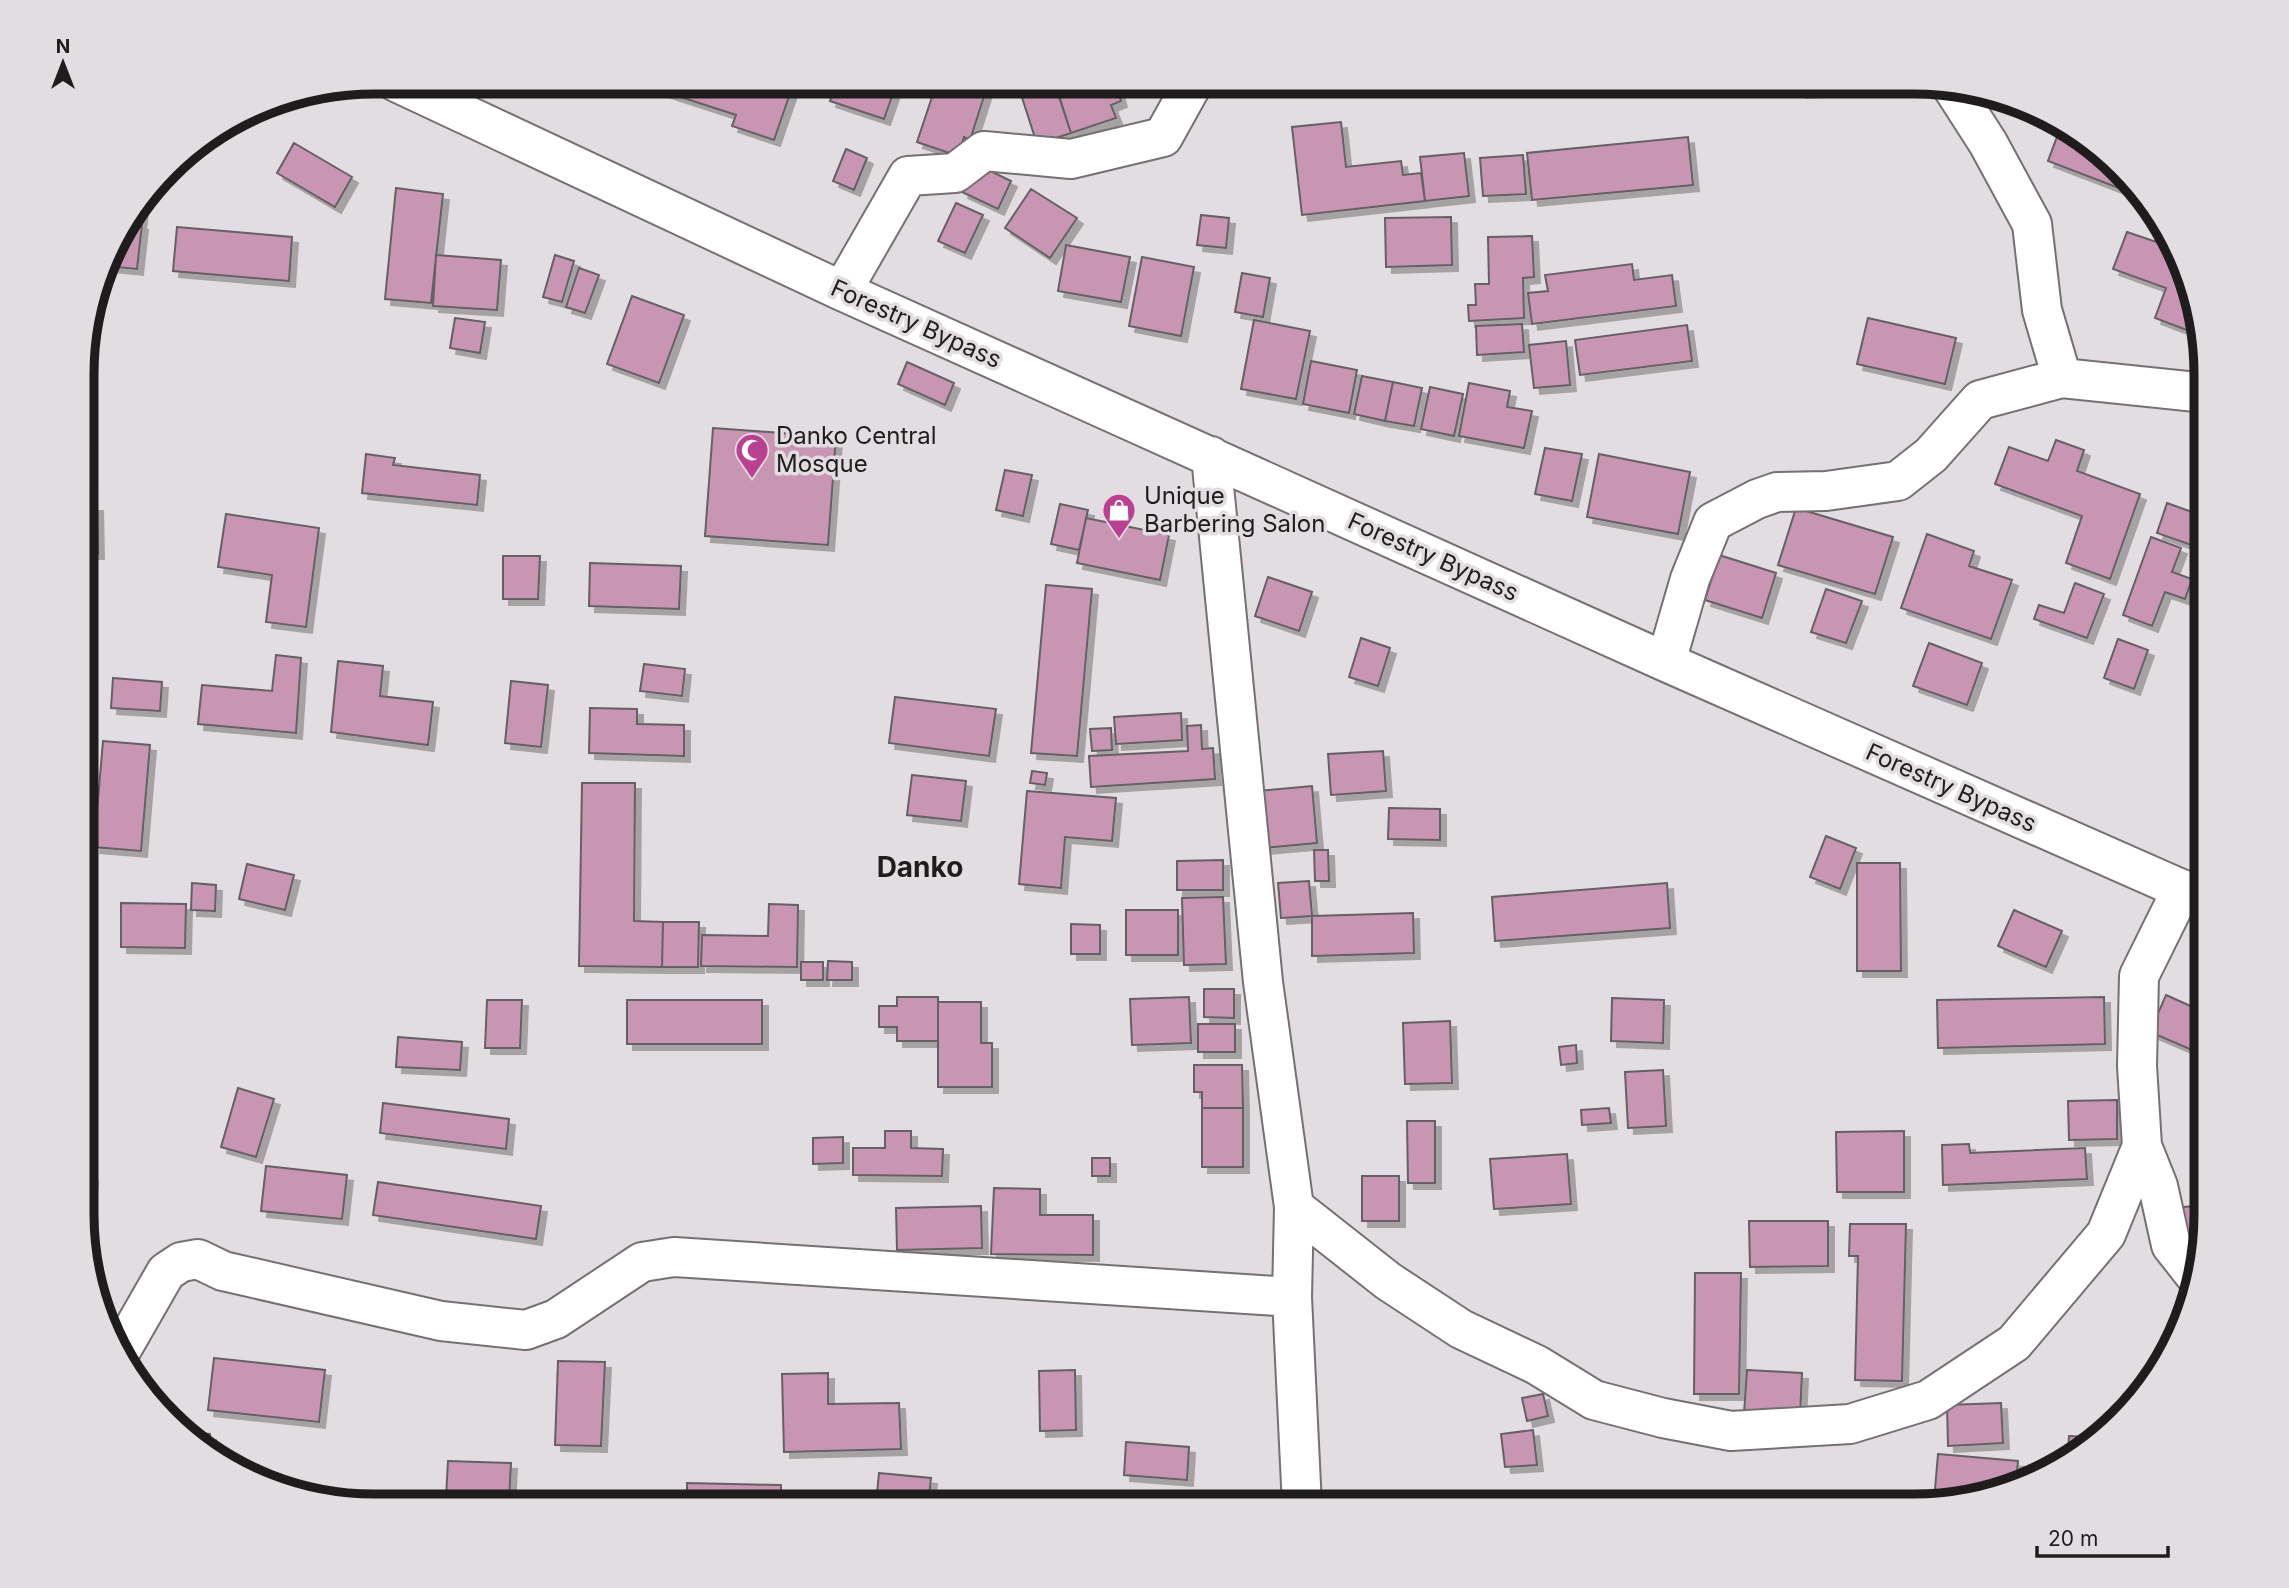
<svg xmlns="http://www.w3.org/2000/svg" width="2289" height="1588" viewBox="0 0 2289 1588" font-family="Inter,sans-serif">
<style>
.building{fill:#c896b3;stroke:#656063;stroke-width:2;filter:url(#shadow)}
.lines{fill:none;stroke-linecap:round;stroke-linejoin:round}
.minor-casing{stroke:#757073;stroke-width:42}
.minor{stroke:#fff;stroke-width:38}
.labels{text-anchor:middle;stroke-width:7;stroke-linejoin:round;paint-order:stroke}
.street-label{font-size:24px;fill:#1f1c1e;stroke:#e2dde0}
.poi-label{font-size:24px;fill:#1f1c1e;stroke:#e2dde0;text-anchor:start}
.quarter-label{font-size:28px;font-weight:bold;fill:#1f1c1e;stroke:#e2dde0}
.rim{fill:none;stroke:#1f1c1e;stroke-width:9}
</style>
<defs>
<filter id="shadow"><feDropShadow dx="6" dy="6" stdDeviation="0" flood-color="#0004"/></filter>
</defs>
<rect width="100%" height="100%" fill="#e2dde0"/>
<path class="building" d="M665,82H794L774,140L732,126L736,115L662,91Z
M836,82H897L884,119L830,101Z
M937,82L988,84L970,140L964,137L958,156L917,142Z
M1017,82L1055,83L1071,133L1037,144Z
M1094,83H1104L1105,87L1116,84L1121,101L1111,105L1116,118L1071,133L1058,94Z
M1800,83H1880V88L1800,92Z
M1341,122L1346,167L1401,161L1403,175L1421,173L1425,201L1302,215L1292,127Z
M2061,126L2092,142L2137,195L2048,161Z
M1688,137L1693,185L1532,200L1527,153Z
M294,143L352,177L335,207L277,173Z
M846,149L867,158L854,190L833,181Z
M1464,153L1469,196L1425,201L1420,157Z
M1523,155L1526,194L1483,196L1480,158Z
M976,164L1011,181L998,209L962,192Z
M396,188L443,194L431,303L385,299Z
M1031,189L1077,218L1050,258L1005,228Z
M956,203L983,215L965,253L938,241Z
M142,207L140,224H142L137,269L106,266L113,245Z
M1201,215L1229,218L1226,248L1197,245Z
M1451,217L1452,265L1386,267L1385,218Z
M177,227L292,237L289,281L173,271Z
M2127,232L2171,247L2172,243L2194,317L2189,331L2155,318L2166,288L2113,269Z
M1532,236L1534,277L1523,278L1524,318L1469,321L1468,305H1476L1475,284H1489L1488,237Z
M1066,245L1130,257L1121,302L1058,291Z
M436,255L501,260L497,310L433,306Z
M555,255L574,261L562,302L543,297Z
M1142,257L1194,267L1181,336L1129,326Z
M1632,264L1634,280L1672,275L1676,306L1532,324L1528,293L1548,291L1545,275Z
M579,268L599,275L585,313L566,307Z
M1242,273L1270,278L1263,317L1235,312Z
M632,296L684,315L659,383L607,364Z
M455,318L485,322L480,353L450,348Z
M1868,318L1956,338L1945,384L1857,364Z
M1254,320L1310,331L1296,399L1241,389Z
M1522,324L1524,352L1477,355L1476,326Z
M1687,325L1692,361L1580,375L1575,340Z
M1566,341L1570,385L1534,388L1529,345Z
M1311,361L1357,370L1349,413L1303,404Z
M907,362L954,383L945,405L898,384Z
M1362,376L1393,382L1385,421L1354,414Z
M1393,382L1422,388L1414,426L1385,421Z
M1469,383L1510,391L1507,407L1532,411L1524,448L1459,436Z
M1430,387L1463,394L1454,436L1421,429Z
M713,428L836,437L828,545L705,536Z
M2056,440L2084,450L2077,471L2140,494L2110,579L2066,563L2082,516L1995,484L2009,447L2048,461Z
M1545,448L1582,454L1572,501L1535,494Z
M366,454L395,458L393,465L480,475L477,505L362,493Z
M1599,454L1690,472L1678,534L1587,517Z
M1005,470L1032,475L1023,516L996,510Z
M2167,503L2206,517V550L2157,533Z
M1060,504L1088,510L1079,550L1051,544Z
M85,505H97L98,553H85Z
M1796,508L1893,537L1875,594L1778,565Z
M226,514L319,528L306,627L266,622L272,575L218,567Z
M1086,518L1169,535L1160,580L1077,563Z
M1927,534L1974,551L1969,566L2012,580L1991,639L1901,608Z
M2151,537L2181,548L2172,572L2192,579L2185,599L2165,592L2152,626L2123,615Z
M1719,555L1776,573L1762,618L1705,600Z
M503,556H540L538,599H503Z
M590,563L681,566L679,609L589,606Z
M1268,577L1312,592L1299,631L1255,616Z
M2075,583L2104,594L2087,638L2034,619L2039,605L2064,613Z
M1046,585L1092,589L1077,756L1031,753Z
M1826,589L1862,601L1846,643L1811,632Z
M1361,638L1390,648L1378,686L1349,677Z
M2118,639L2148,650L2134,689L2104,678Z
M1929,643L1982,663L1967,705L1913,686Z
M276,655L301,658L296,733L198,724L202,685L272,691Z
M338,661L383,666L380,696L433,702L428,745L331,732Z
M644,664L685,669L682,696L640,691Z
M113,678L162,682L160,711L111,708Z
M511,681L548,685L541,747L505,743Z
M895,697L996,709L989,756L889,743Z
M590,708L637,709V724L684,725V756L589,753Z
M1181,713L1182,740L1116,744L1114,717Z
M1201,725L1202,749L1213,748L1215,779L1091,787L1089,756L1188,751L1187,726Z
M2204,725L2206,726V765L2191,759Z
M1111,728L1112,750L1092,751L1090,729Z
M103,741L150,745L141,851L94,847Z
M1383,751L1386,791L1331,795L1328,754Z
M1032,771L1047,773L1045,785L1030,783Z
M912,775L966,781L961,821L907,815Z
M582,783H635L634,921L663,922L662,967L579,966Z
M1312,786L1317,843L1263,848L1257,791Z
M1027,791L1116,798L1112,841L1065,837L1061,888L1019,884Z
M1389,808L1440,809V840L1388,839Z
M1826,836L1856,848L1840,889L1810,877Z
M1314,850H1328L1329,881H1315Z
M1223,860V890H1177V861Z
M1857,863H1900L1901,971H1857Z
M247,864L294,875L285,910L239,899Z
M1309,881L1312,916L1281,918L1278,883Z
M192,883L216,885L215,911L191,910Z
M1667,883L1670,928L1495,941L1492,897Z
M1223,897L1226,964L1184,965L1182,898Z
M85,900H90V945H85Z
M121,903L186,904L185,948L121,947Z
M769,904L798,905L797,967L701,966L702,935L768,936Z
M1126,910H1178V955H1126Z
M2014,910L2062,931L2046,967L1998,946Z
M1413,913L1414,953L1312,956V916Z
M663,922H699L698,967H662Z
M1071,924L1100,925V954H1071Z
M828,961L852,962V980H827Z
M801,962H823V980H801Z
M1204,989H1234V1018L1204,1017Z
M2166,995L2206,1013V1056L2150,1032Z
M897,997H938V1041H897V1027H879V1006H897Z
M1189,997L1191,1043L1132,1045L1130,999Z
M2104,997L2105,1044L1938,1048L1937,1000Z
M1612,998L1664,1000L1663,1043L1611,1041Z
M487,1000H522L520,1048H485Z
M627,1000H762V1044H627Z
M938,1002H981V1043H992V1087H938Z
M1450,1021L1452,1083L1405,1084L1403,1023Z
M1198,1024H1235V1052H1198Z
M398,1037L462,1042L460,1070L396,1067Z
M1576,1045L1577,1063L1561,1065L1559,1047Z
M85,1061H88L86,1167H85Z
M1194,1065H1242L1243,1108H1202V1092H1194Z
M1663,1070L1666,1126L1628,1128L1625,1072Z
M238,1088L274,1099L256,1157L221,1147Z
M2117,1100V1139L2069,1140L2068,1101Z
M383,1103L509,1119L506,1149L380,1133Z
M1202,1108H1243V1167H1202Z
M1609,1108L1611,1123L1582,1125L1581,1110Z
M1407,1121H1435V1183H1408Z
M885,1131H911V1148L943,1149L942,1176L853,1175V1148H885Z
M1904,1131V1192H1837L1836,1132Z
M843,1137V1163L813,1164V1138Z
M1969,1144L1970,1153L2085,1148L2087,1179L1943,1185L1942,1145Z
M1567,1154L1571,1204L1494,1209L1490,1159Z
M1092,1158H1110V1176H1092Z
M266,1166L347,1175L342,1219L261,1211Z
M85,1174L92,1175L89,1214H85Z
M1362,1176H1399V1221H1362Z
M378,1182L541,1206L536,1239L373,1215Z
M994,1188L1040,1189V1215H1093V1255L991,1254Z
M2205,1205L2206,1228L2175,1231L2173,1208Z
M981,1206L982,1248L897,1250L896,1208Z
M1749,1221H1828V1266L1750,1267Z
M1850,1224H1906L1902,1381L1855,1380L1858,1256H1849Z
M1695,1273H1741L1739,1394H1694Z
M214,1358L325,1370L319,1422L208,1410Z
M558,1361L605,1362L601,1446L555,1445Z
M1075,1370L1076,1430L1040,1431L1039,1371Z
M1747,1370L1802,1373L1800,1416L1744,1413Z
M828,1373V1404L899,1403L901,1449L784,1452L782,1374Z
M1543,1394L1548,1416L1527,1421L1522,1398Z
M2001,1403L2003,1443L1948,1446L1947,1405Z
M1533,1430L1537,1465L1505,1467L1501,1434Z
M185,1432L210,1434L209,1452L197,1446Z
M2069,1436L2091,1437L2068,1456Z
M1126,1442L1189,1447L1187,1480L1124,1475Z
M1938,1454L2018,1461L2016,1482L1934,1501Z
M448,1461L511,1463L509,1501L446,1498Z
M879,1473L931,1478L928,1505L876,1503Z
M687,1483L781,1485V1505H687Z
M1025,1493L1245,1504V1505H1025Z
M967,1497H998L999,1505H967Z"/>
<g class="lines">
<defs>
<path id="minor" d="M396,82L842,291L1666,662L2206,900
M1952,87L1988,143L2032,224L2042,310L2062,378
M842,291L908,176L955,173L984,151L1071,159L1163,137L1193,83
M1211,456L1263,982L1294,1207L1292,1297L1302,1506
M1666,662L1690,579L1713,522L1757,499L1777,492L1826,491L1898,481L1931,455L1980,400L2062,378L2206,393
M2182,889L2139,976L2137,1066L2142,1146L2158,1186L2171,1245L2197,1278
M1294,1207L1388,1281L1461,1329L1537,1365L1594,1400L1663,1418L1731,1431L1850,1424L1928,1400L2014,1343L2106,1234L2142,1146
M119,1354L166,1272L181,1262L198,1259L223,1271L441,1321L526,1330L556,1319L642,1262L674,1257L1292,1297"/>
</defs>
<use href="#minor" class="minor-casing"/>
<use href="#minor" class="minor"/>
</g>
<defs>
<symbol id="mosque-pin" viewBox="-11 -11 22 30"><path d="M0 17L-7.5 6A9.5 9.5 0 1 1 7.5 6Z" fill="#ba4091" stroke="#e2dde0"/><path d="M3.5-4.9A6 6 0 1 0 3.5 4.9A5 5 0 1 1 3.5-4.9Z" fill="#fff"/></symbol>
<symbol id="shop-pin" viewBox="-11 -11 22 30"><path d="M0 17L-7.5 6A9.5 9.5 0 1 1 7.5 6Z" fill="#ba4091" stroke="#e2dde0"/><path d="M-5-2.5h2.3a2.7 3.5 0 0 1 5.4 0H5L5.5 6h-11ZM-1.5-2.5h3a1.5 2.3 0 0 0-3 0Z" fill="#fff"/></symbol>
</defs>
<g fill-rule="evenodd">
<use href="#mosque-pin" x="733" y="431" width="38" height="52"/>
<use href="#shop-pin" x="1100" y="491" width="38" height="52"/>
</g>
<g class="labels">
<g class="street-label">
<text transform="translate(916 324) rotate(24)" y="8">Forestry Bypass</text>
<text transform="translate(1433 557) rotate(24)" y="8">Forestry Bypass</text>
<text transform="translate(1951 788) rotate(24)" y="8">Forestry Bypass</text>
</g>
<g class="poi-label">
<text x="776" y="444">Danko Central<tspan x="776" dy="28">Mosque</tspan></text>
<text x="1144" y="504">Unique<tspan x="1144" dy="28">Barbering Salon</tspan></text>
</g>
<g class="quarter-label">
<text x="920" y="877">Danko</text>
</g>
</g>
<path d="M0 0H2289V1588H0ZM374 94H1914A280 280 0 0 1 2194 374V1214A280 280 0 0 1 1914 1494H374A280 280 0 0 1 94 1214V374A280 280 0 0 1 374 94Z" fill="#e2dde0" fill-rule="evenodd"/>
<path class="rim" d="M374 94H1914A280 280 0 0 1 2194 374V1214A280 280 0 0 1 1914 1494H374A280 280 0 0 1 94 1214V374A280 280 0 0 1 374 94Z"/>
<g transform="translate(63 63)" stroke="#e2dde0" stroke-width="5" paint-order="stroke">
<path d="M0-5L12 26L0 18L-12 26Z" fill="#1f1c1e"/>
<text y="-10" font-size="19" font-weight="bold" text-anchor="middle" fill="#1f1c1e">N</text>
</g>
<path d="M2037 1546v10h131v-10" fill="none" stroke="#1f1c1e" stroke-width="3.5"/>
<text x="2048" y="1546" font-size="21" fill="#1f1c1e" stroke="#e2dde0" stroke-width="5" paint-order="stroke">20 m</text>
</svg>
